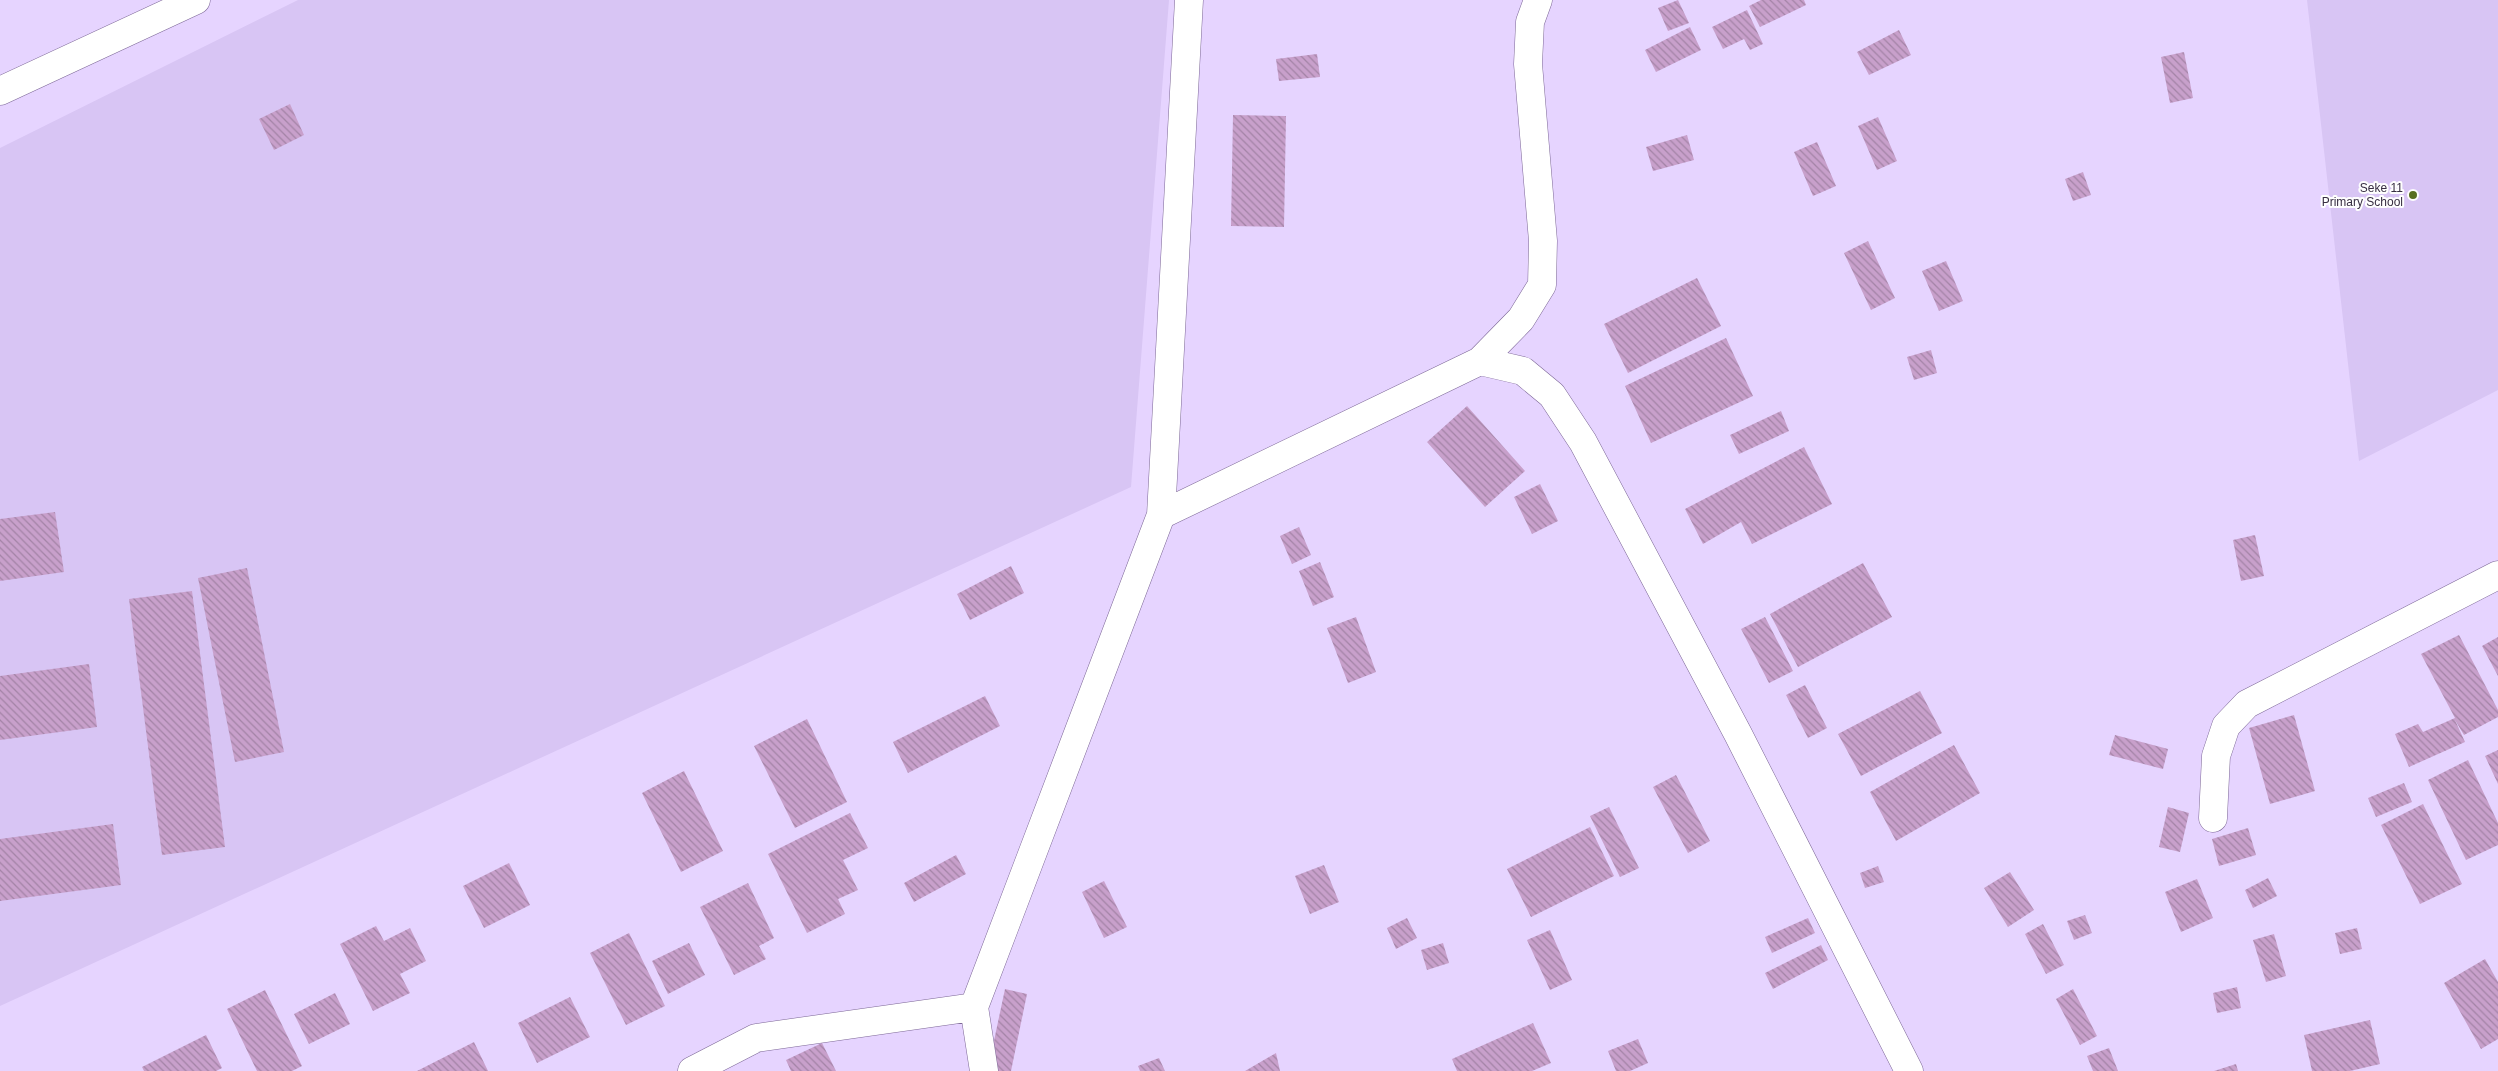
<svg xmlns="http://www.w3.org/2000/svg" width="2498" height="1071" viewBox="0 0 2498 1071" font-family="Helvetica,sans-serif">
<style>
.built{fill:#d8c5f4}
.building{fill:url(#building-back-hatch)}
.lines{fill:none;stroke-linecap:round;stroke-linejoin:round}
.minor-casing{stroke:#7c6796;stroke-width:29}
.minor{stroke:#fff;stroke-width:28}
.poi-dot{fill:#586f20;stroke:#fefefe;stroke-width:2}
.labels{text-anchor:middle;stroke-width:4;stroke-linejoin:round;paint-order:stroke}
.poi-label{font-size:12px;fill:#372e42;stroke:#fefefe;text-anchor:end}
</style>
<defs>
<pattern id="building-back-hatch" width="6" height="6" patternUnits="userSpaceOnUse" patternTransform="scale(1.25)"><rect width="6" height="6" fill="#c8a0cb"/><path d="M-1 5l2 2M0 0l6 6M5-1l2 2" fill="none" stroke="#a383a6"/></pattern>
</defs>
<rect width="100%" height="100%" fill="#e6d4ff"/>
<path class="built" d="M298,0H1169L1131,487L0,1006V148Z
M2307,0H2498V390L2359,461Z"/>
<path class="building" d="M1678,0L1689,23L1668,31L1658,8Z
M1761,0H1804L1806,5L1760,27L1749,6Z
M1747,10L1763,44L1750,50L1744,39L1723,49L1712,27Z
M1690,27L1701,50L1656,72L1645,50Z
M1899,30L1911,55L1869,75L1857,52Z
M2184,52L2193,98L2170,103L2161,57Z
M1317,54L1320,77L1279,81L1276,59Z
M290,104L304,135L274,150L259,119Z
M1233,115L1286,116L1284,227L1231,226Z
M1878,117L1897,161L1877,170L1858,126Z
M1687,135L1694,160L1653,171L1646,147Z
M1817,142L1836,186L1813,196L1794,152Z
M2083,172L2091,195L2073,201L2065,179Z
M1868,241L1895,298L1871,310L1844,253Z
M1946,261L1963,301L1939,311L1922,271Z
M1697,278L1721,326L1628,373L1604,324Z
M1726,338L1753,396L1651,443L1625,386Z
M1931,350L1937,373L1914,380L1907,357Z
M1467,406L1525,471L1485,507L1427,442Z
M1781,411L1789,431L1739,454L1730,435Z
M1804,447L1832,504L1752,544L1741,522L1703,544L1685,509Z
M1540,484L1558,521L1532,534L1514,497Z
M55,512L64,572L0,581V519Z
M1299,527L1311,555L1292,564L1280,536Z
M2255,535L2264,576L2241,581L2233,540Z
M1320,562L1334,597L1313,606L1299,571Z
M1863,563L1892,617L1798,667L1770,614Z
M1011,566L1024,593L970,620L957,594Z
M247,568L284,752L235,762L198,578Z
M192,591L225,847L162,855L129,599Z
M1356,617L1376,672L1348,683L1327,628Z
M1765,617L1793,671L1769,683L1741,629Z
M2459,635L2498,710V717L2464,735L2455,720L2465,742L2409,767L2395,734L2418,724L2423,732L2455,718L2421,654Z
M2498,637V676L2482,646Z
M89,664L97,727L0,740V676Z
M1805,685L1827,728L1808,738L1786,695Z
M1920,691L1942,733L1861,776L1838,734Z
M985,696L1000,726L908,773L893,742Z
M2294,715L2315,791L2270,804L2249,728Z
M807,719L847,802L795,828L754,746Z
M2115,735L2168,749L2163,769L2109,755Z
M1954,745L1980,793L1896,841L1870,792Z
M2498,750V784L2485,756Z
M2468,760L2498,823V845L2466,860L2428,780Z
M684,771L723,851L681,872L642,793Z
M1676,775L1710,841L1688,853L1653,787Z
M2404,783L2412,802L2376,817L2368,798Z
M2423,804L2462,884L2420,904L2381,825Z
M1609,807L1639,868L1620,877L1590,816Z
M2168,807L2189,813L2180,852L2159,847Z
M850,813L868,848L843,860L858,890L838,899L845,914L807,933L768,854Z
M113,824L121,885L0,901V839Z
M1590,827L1614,876L1531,917L1507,869Z
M2248,828L2256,855L2219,866L2212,839Z
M956,855L966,874L914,902L904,883Z
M509,863L530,905L484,928L463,886Z
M1324,865L1339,902L1310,914L1295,876Z
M1878,866L1884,882L1865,888L1860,873Z
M2010,872L2034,910L2008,927L1984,888Z
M2268,878L2277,896L2253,908L2245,890Z
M2197,879L2213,918L2181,932L2165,892Z
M1104,881L1127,927L1104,938L1082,892Z
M748,883L774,938L759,946L766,959L734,975L700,907Z
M2085,915L2092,933L2074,940L2067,921Z
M1407,918L1417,938L1396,949L1387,928Z
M1808,918L1815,933L1772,953L1765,937Z
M2043,924L2064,965L2046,974L2025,934Z
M376,926L384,941L410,928L426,961L400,974L410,993L373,1011L340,944Z
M2357,928L2362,949L2340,954L2335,933Z
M1550,930L1572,980L1550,990L1527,940Z
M629,933L665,1006L626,1025L590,953Z
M2274,934L2286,976L2266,982L2253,940Z
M689,943L705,975L668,994L652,961Z
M1443,943L1449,963L1427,970L1421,950Z
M1821,945L1828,960L1773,989L1765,973Z
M2485,959L2498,982V1039L2481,1049L2444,983Z
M2237,987L2241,1008L2217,1013L2213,993Z
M1005,989L1027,994L1011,1071H997L988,1069Z
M2073,989L2097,1036L2080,1045L2056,999Z
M265,990L302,1066L292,1071H257L227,1009Z
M335,993L350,1024L309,1044L294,1014Z
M570,997L590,1037L537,1063L518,1023Z
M2370,1020L2380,1064L2350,1071H2312L2304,1035Z
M1533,1023L1551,1063L1532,1071H1457L1452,1059Z
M206,1035L222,1068L216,1071H144L142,1067Z
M1638,1039L1648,1063L1630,1071H1616L1608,1051Z
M474,1042L488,1071H417Z
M822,1043L836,1071H791L786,1060Z
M2109,1048L2118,1071H2093L2087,1056Z
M1276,1053L1280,1071H1245Z
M1159,1058L1165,1071H1140L1138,1066Z
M2236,1064L2238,1071H2214Z"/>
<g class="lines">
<defs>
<path id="minor" d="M0,91L196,0
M1480,361L1523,371L1552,395L1583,442L1738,734L1909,1071
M1161,515L1480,361L1521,319L1542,285L1543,241L1528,64L1530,22L1538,0
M2213,818L2216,756L2226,726L2247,704L2498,575
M692,1071L756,1038L974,1007
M984,1071L974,1007L1161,515L1189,0"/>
</defs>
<use href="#minor" class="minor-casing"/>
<use href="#minor" class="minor"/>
</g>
<circle class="poi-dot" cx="2413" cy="195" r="5"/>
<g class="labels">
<g class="poi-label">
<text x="2403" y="192">Seke 11<tspan x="2403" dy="14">Primary School</tspan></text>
</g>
</g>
</svg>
